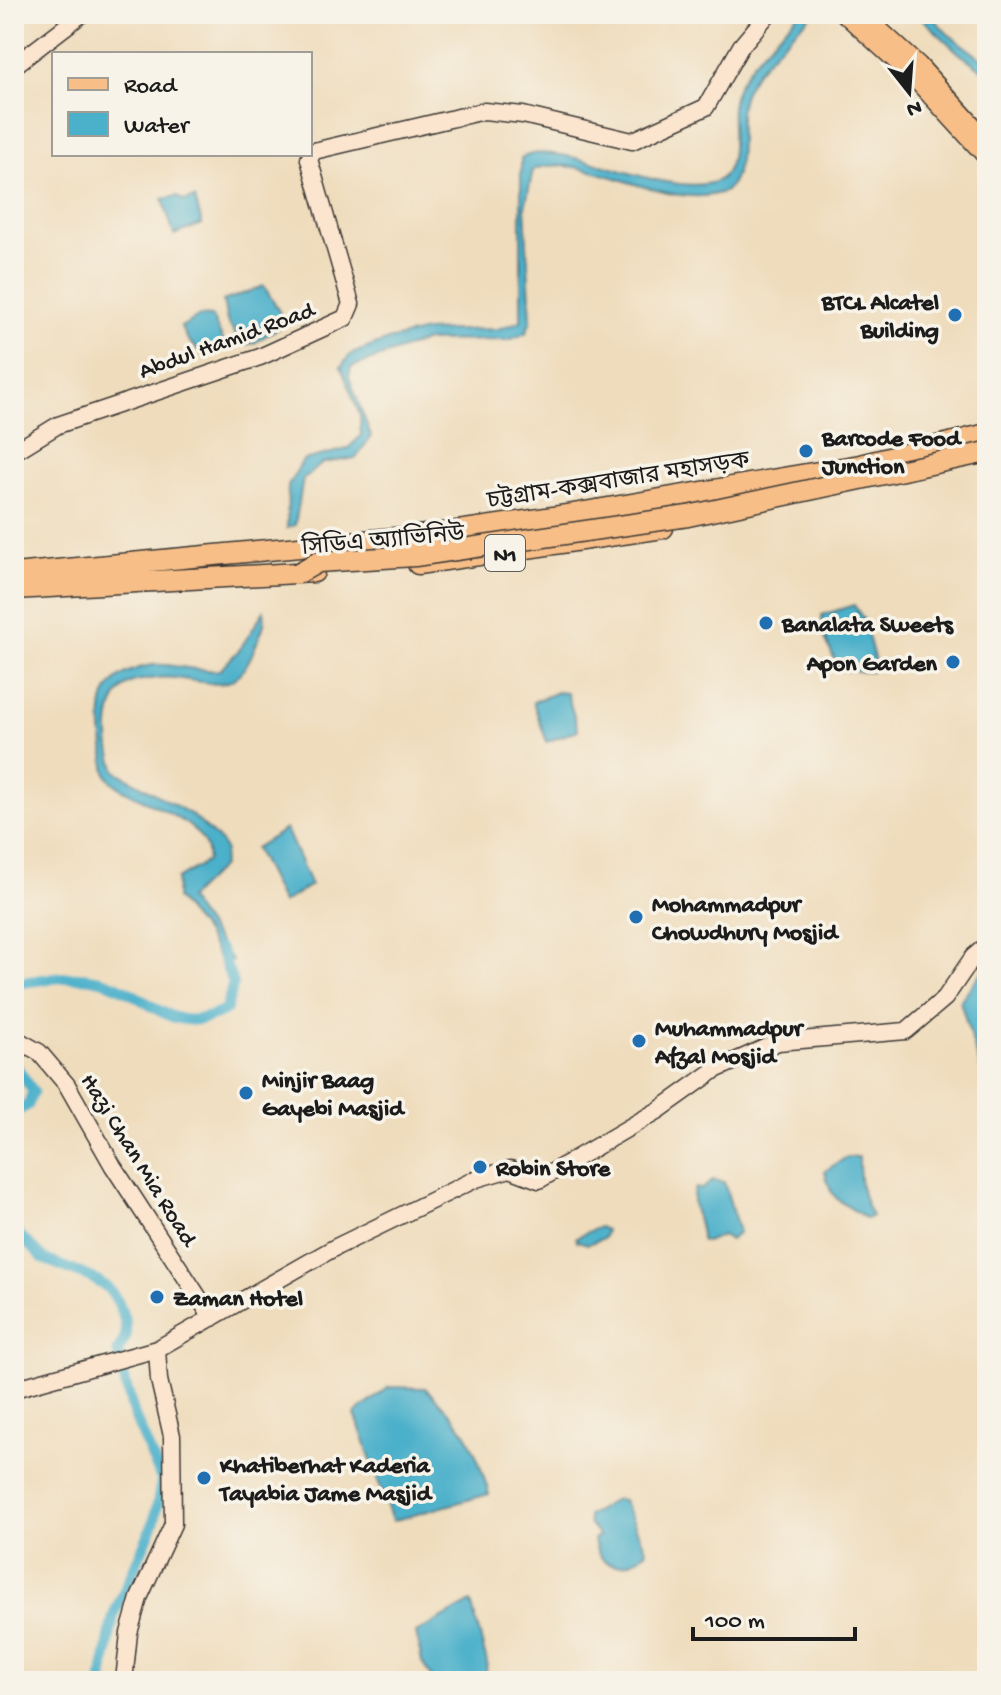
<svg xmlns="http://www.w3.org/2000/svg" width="1001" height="1695" viewBox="0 0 1001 1695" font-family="'Gochi Hand','Noto Sans Bengali',sans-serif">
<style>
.water{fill:#4bb0ca;stroke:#346673;stroke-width:2}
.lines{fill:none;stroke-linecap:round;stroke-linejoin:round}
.canal{stroke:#4bb0ca;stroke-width:11}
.secondary-casing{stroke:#3c3934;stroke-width:19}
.primary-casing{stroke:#3c3934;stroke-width:19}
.highway-casing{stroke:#3c3934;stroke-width:23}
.secondary{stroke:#fce5cf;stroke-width:16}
.primary{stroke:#f7be88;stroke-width:16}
.highway{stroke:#f7be88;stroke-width:20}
.highway-bridge-casing{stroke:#3c3934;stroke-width:23;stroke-linecap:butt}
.highway-bridge{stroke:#f7be88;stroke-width:20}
.poi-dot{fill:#1f6fb2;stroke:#f7f3e8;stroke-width:3}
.labels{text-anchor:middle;stroke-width:7;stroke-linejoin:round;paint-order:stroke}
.shield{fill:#f7f3e8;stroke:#5e5c59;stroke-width:2}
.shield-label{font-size:22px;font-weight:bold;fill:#1c1c1c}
.poi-label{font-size:24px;font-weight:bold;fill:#1c1c1c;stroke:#f7f3e8;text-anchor:start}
.street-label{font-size:24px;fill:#1c1c1c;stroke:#f7f3e8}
</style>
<rect width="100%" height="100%" fill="#f7f3e8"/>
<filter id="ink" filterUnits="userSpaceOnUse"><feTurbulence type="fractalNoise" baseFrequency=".0125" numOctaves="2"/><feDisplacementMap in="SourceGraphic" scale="16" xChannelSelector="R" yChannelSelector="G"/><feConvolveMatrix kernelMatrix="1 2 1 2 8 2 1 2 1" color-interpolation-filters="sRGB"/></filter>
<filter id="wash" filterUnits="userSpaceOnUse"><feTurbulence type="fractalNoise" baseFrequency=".006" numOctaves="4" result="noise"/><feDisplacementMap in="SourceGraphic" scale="32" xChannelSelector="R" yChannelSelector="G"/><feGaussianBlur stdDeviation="1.8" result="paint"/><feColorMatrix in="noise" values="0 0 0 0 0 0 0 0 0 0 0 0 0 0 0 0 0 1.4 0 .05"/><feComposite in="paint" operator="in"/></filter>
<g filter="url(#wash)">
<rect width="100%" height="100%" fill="#efdcbc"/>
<path class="water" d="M799,14H813C790,37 756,64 744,94C733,123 750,166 726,191C667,215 582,148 533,170L525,207L531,320L526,333L509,340L426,341L351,367L349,377L371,436L356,458L323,463L303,479L295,525L287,528L288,486L303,460L347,449L361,436L360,416L341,367L351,354L388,340L425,331L498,329L521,321V158C558,136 656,196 711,183C741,176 730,130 732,107C736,71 775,39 799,14Z
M917,14H930L947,33L987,63V73L960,54Z
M177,196L184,201L195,198L202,224L174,235L163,199Z
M264,286L286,323L254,343L242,345L227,321L223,301Z
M200,316L212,317L227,349L204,356L188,340L181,327Z
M854,605L864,620L876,666L871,672L839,670L822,631V615Z
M264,611C267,623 260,635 255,647C236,697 216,683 175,678C161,676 146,679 132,682C103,697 106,745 116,771L192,815L221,842L225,850L222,866L188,899L232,961L221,963L205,933L176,898L177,879L207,861C215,818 123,800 108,777C103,769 105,755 104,746C98,707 99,676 147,666C169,661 196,673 220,670L240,649Z
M557,692L567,693L578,730L547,742L533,702Z
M286,829L311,885L282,903L255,848Z
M987,965V1078L983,1077L960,1001Z
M847,1157H859C859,1180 861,1196 872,1216L866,1219C843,1200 832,1206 825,1171Z
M713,1180L724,1182L739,1232L730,1240L722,1235L706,1242L701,1240C702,1220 688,1209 695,1188L702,1189Z
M599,1227L606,1230L604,1238L588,1244L577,1241L576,1237Z
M389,1387L425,1388C465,1424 474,1442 489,1494L392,1521L355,1414Z
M616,1499L623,1500L647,1551C626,1570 599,1572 594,1539L599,1536L589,1524L588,1516Z
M471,1602L487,1662L485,1680L433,1681L422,1662L416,1633Z"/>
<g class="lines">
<path class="canal" d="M14,984C43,979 77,973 106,982C154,997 170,1039 226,1010L233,984L220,949
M14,1063L33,1091L28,1105L14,1113
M14,1230L44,1259L92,1278L108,1288L118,1302L125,1321L126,1336L118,1351L123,1374L134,1415L162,1480L154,1522L113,1617L102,1681"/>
</g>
</g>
<g filter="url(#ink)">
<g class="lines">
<defs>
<path id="secondary" d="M14,66L82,14
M14,452L58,425L260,357L345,318L351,304L309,159L314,151L484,111L523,115L632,141L706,107L741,46L768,14
M14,1038L39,1052L67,1085L113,1166L212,1318
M14,1389L157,1349L334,1248L476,1179L510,1169L539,1180L659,1110L715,1070L778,1042L906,1031L945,998L973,957L987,945
M124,1681L129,1633L139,1598L173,1524L172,1436L159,1380L157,1349"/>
<path id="primary" d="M844,14L913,77L987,158
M863,14L919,65L987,140"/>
<path id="highway" d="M418,564L663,528
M14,574L437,534L567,515L860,465L987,434
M14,589L314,572"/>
</defs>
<use href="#secondary" class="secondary-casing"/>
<use href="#primary" class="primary-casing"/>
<use href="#highway" class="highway-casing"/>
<use href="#secondary" class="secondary"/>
<use href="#primary" class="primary"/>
<use href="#highway" class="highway"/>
<defs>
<path id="highway-bridge" d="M396,537L407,546L429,545
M297,574L318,562L415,556L688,516L987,452"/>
</defs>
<use href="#highway-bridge" class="highway-bridge-casing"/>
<use href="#highway-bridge" class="highway-bridge"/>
</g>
</g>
<g class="poi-dot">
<circle cx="955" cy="315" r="8"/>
<circle cx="806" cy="451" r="8"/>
<circle cx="766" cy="623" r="8"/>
<circle cx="953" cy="662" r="8"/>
<circle cx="636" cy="917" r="8"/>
<circle cx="639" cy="1041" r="8"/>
<circle cx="246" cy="1093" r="8"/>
<circle cx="480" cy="1167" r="8"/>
<circle cx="157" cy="1297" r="8"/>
<circle cx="204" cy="1478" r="8"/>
</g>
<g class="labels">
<rect class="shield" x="485" y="535" width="40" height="36" rx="6"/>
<g class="shield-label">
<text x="505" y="561">N1</text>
</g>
<g class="poi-label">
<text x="939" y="309" text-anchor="end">BTCL Alcatel<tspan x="939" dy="28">Building</tspan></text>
<text x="822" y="445">Barcode Food<tspan x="822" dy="28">Junction</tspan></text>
<text x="782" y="631">Banalata Sweets</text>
<text x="937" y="670" text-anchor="end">Apon Garden</text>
<text x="652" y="911">Mohammadpur<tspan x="652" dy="28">Chowdhury Mosjid</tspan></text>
<text x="655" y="1035">Muhammadpur<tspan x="655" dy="28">Afzal Mosjid</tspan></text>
<text x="262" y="1087">Minjir Baag<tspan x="262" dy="28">Gayebi Masjid</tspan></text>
<text x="496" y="1175">Robin Store</text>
<text x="173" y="1305">Zaman Hotel</text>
<text x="220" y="1472">Khatiberhat Kaderia<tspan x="220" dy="28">Tayabia Jame Masjid</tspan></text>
</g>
<g class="street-label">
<text transform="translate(226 339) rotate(-20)" y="8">Abdul Hamid Road</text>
<text transform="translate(618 479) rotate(-9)" y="8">চট্টগ্রাম-কক্সবাজার মহাসড়ক</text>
<text transform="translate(383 539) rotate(-5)" y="8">সিডিএ অ্যাভিনিউ</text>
<text transform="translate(140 1159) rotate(58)" y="8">Hazi Chan Mia Road</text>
</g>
</g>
<rect width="1001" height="1695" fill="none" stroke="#f7f3e8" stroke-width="48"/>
<rect x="52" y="52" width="260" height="104" fill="#f7f3e8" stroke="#9f9d96" stroke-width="2"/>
<rect x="68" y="78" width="40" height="12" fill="#f7be88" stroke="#9f9d96" stroke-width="2"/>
<text x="124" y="92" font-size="24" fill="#1c1c1c">Road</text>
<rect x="68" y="112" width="40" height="24" fill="#4bb0ca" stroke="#9f9d96" stroke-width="2"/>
<text x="124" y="132" font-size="24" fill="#1c1c1c">Water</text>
<g transform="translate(909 92) rotate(163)" stroke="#f7f3e8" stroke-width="6" paint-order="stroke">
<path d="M0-6L14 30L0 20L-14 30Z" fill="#1c1c1c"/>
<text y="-12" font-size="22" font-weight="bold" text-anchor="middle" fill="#1c1c1c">N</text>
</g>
<path d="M693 1627v12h162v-12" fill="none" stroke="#1c1c1c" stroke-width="4"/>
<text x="705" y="1627" font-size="24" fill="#1c1c1c" stroke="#f7f3e8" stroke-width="6" paint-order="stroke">100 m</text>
</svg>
